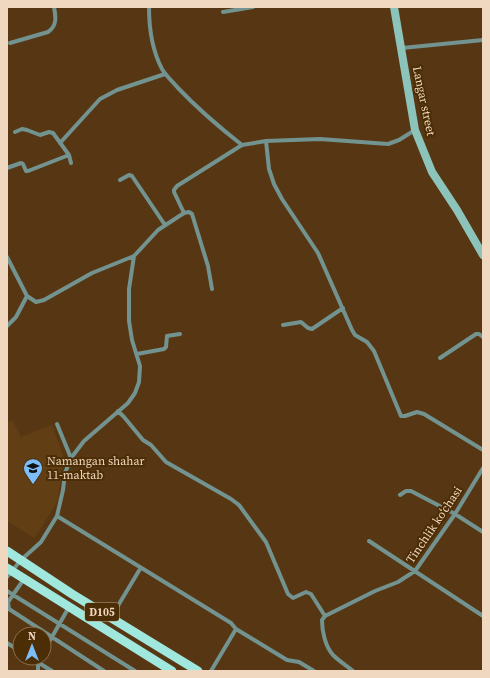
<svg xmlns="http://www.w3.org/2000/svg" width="490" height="678" viewBox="0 0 490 678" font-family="'Source Serif 4',serif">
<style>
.built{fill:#623e14}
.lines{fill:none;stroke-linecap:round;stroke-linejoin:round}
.street{stroke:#72938f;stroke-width:4}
.secondary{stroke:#8cc3bb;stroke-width:8}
.primary{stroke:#a0e7de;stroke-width:9}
.labels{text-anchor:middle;stroke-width:4;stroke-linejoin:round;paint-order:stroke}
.shield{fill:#4b2d06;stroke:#bea488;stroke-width:1}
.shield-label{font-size:11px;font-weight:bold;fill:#f0d7bf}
.street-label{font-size:12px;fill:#f0d7bf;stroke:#4b2d06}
.poi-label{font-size:12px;fill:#f0d7bf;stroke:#4b2d06;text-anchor:start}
</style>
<rect width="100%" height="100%" fill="#573713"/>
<path class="built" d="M13,421L21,437L52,425L63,455L58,500L35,538L7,521V422Z"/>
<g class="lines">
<path class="street" d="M149,7C149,28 152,50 162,69C166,76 173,82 178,88C198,109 219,127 242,145
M223,12L253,7
M10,43L48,32C57,26 56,17 54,7
M402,48L483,40
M15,132L22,129L27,130L40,135L49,132L53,133L69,155L71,163
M266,141L269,169L274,184L282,199L318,253L352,330L355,335L367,342L374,351L401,416H405L417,412L424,414L483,450
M60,143L100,99L117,90L165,74
M7,168L21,163L23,164L26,171H28L69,155
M120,180L129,175L132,176L165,225
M184,213L189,212L192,214L208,266L212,289
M7,257L27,296L36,302L44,300L92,273L134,256
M283,325L301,322L308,328L312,329L343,308
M7,326L16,317L27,296
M137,354L164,349L166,347L167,336L180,334
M440,358L476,334H479L483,337
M118,411L124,417L143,440L151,445L166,462L231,499L239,505L266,542L288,594L293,598L306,592L311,594L325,616
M57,424L71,458
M400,495L406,491H411L455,514L483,532
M57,516L231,623L236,629L287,660L299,662L314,671
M369,541L483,616
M7,577L21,560L41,542L57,516L63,490L65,473L71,458L84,441L128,403L135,393L139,382L140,366L132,340L129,321V289L134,256L158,230L184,213L174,192V190L177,186L242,145L266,141L320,139L388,144L399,140L415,130
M24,579L8,602L9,609L104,671
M7,591L135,671
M116,609L140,569
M7,643L20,651
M44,651L69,607
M31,658L52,671
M38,671V662L41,658
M211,671L236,629
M353,671C347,666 339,661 333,655C325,646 322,631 322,620L325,616L375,591L398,582L415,571L455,514L483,468"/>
<path class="secondary" d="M394,7L415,130L432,172L457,210L483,255"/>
<path class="primary" d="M7,551L72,594L198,671
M7,568L172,671"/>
</g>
<defs>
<symbol id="school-pin" viewBox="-11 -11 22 30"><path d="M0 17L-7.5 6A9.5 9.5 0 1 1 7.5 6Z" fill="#7bbef9" stroke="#4b2d06"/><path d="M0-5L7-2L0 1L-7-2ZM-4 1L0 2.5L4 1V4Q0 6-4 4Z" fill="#111"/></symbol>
</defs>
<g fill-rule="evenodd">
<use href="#school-pin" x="22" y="457" width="22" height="30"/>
</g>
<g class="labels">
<rect class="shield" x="85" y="603" width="34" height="18" rx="3"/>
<g class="shield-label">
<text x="102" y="616">D105</text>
</g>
<g class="street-label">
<text transform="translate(424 101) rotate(78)" y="4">Langar street</text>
<text transform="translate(434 525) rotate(-56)" y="4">Tinchlik koʻchasi</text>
</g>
<g class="poi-label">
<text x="47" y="465">Namangan shahar<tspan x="47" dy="14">11-maktab</tspan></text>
</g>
</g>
<rect width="490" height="678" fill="none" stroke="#f0d7bf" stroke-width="16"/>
<g transform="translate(32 646)"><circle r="19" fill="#4b2d06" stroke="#8d7150"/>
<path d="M0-3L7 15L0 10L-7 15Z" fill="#7bbef9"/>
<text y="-6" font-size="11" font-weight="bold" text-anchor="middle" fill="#f0d7bf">N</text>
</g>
</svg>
